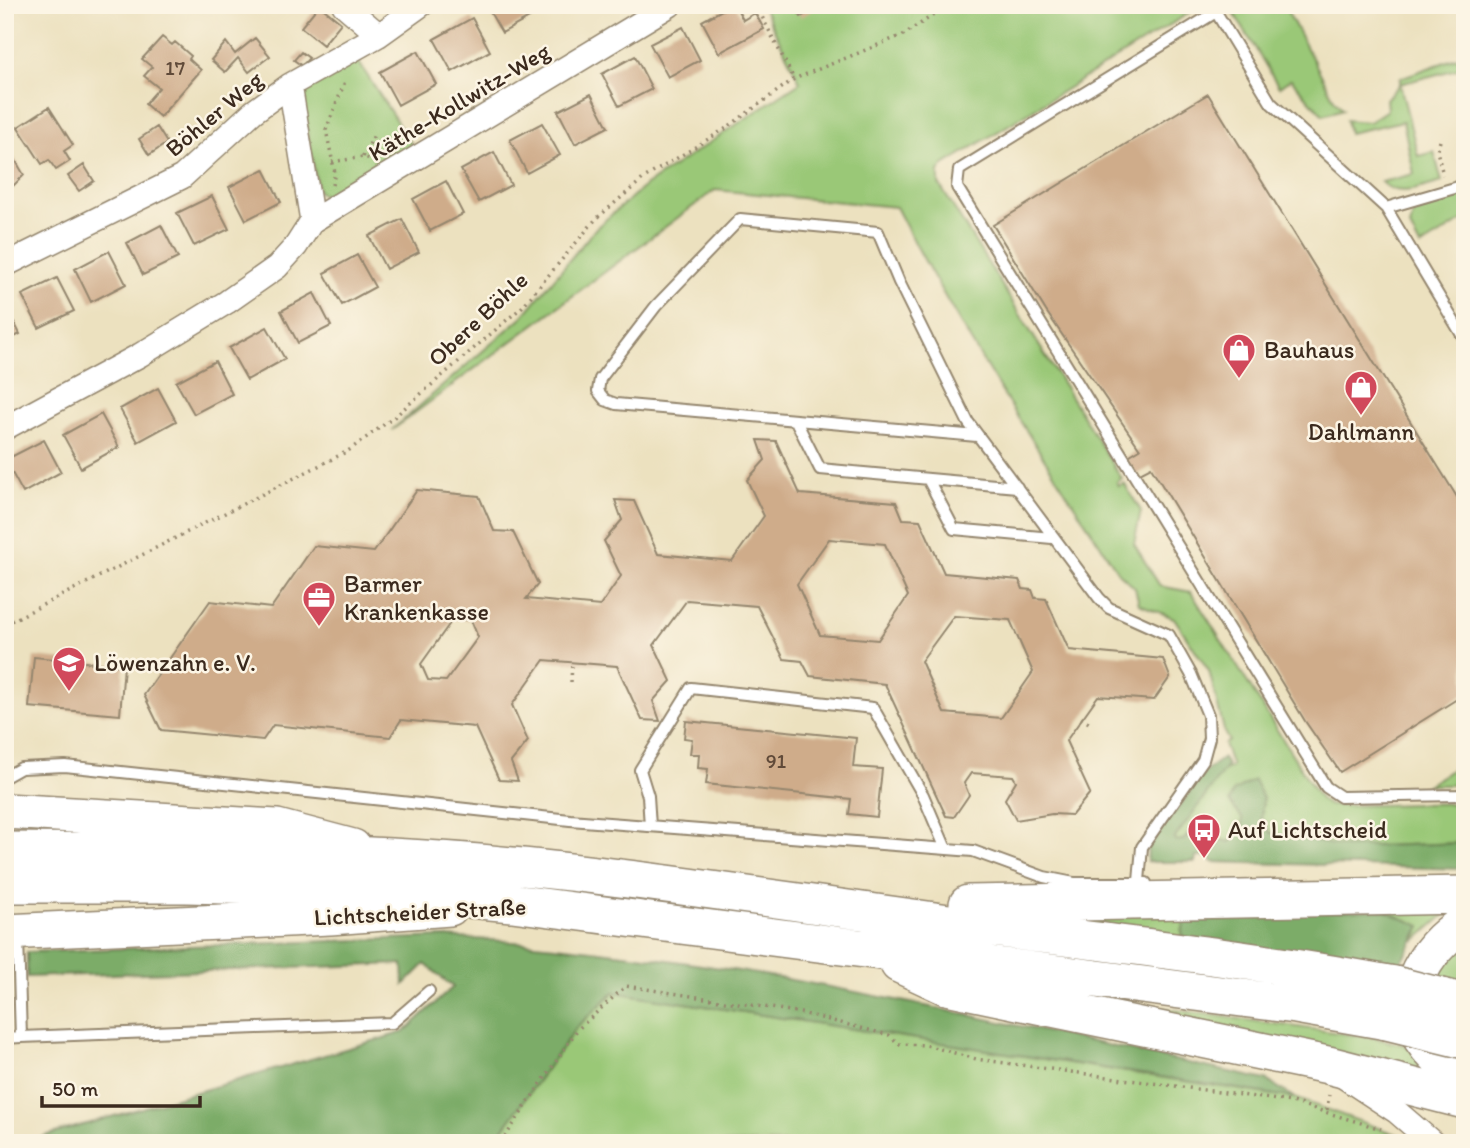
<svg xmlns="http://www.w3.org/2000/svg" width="1470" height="1148" viewBox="0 0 1470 1148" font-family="Itim,sans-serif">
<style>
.green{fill:#9ac877;stroke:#6a794a;stroke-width:2}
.forest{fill:#7bac68;stroke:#5b6b43;stroke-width:2}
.building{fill:#cfac8a;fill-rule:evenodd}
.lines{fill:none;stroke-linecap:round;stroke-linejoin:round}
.service-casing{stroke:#94866e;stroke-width:14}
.minor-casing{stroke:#94866e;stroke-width:26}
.primary-casing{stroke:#94866e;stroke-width:38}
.trunk-casing{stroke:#94866e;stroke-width:40}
.path{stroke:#94866e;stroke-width:3.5;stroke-dasharray:2 5;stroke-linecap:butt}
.service{stroke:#fff;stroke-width:10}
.minor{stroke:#fff;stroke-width:23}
.primary{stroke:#fff;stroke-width:35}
.trunk{stroke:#fff;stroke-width:37}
.trunk-bridge-casing{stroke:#94866e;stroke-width:40;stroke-linecap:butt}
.trunk-bridge{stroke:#fff;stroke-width:37}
.labels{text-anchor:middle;stroke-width:5;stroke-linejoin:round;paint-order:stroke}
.number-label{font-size:21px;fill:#604a39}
.street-label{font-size:24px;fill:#3b2a1e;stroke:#fcf5e5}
.poi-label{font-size:24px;fill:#3b2a1e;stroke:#fcf5e5;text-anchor:start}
</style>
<rect width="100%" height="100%" fill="#fcf5e5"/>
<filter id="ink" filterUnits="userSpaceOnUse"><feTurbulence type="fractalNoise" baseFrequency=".0143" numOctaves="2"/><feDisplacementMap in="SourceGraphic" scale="14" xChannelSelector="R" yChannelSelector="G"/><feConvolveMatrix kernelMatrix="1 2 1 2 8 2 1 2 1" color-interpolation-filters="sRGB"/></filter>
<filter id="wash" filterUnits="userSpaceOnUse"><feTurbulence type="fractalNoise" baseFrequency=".00686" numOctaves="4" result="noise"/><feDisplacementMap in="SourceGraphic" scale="28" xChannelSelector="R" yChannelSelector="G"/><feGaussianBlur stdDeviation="1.57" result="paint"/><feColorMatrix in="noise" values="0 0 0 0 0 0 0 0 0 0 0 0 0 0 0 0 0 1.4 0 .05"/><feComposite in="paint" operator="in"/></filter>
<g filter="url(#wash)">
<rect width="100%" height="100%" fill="#ece1bf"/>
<path class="green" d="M762,5H1202L944,165L939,172V184L1122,479L1117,482L1119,486L1124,483L1141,511L1134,544L1160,586L1191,592L1320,799L1328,805L1336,806L1465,803V843L1345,847L1271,833L1261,817L1263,799L1242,818L1243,826L1230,842L1217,839L1215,828H1191L1185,839L1177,842L1174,839L1227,766V769L1232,767L1224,744L1229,741L1225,734L1209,671L1174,618L1139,604L1135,588L1118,572C1040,453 961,333 896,207L715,190L392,430L523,316L596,228L646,185L800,82Z
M1229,5H1284L1335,101L1343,109L1323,115L1291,79L1279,87Z
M1465,55V67L1400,84L1418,156L1434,152L1442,182C1423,187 1397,199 1381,182L1414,174L1403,121L1349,133L1346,120L1369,122L1387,110L1386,99L1400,84V78Z
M354,60L358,61L415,150L332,200L318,192L301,95L304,87Z
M1465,194V219L1420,247L1410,227L1413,214Z
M1456,767L1464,780L1456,785H1427Z
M1383,910L1448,912L1415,941L1421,926Z
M993,911L1197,912L1184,940Z
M1465,941V982L1433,974Z
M614,992L1295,1098L1420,1143H493L576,1028Z
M1070,995L1375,1038L1413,1047L1438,1075Z"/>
<path class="forest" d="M1223,758L1227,766L1174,839L1177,841L1185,839L1198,823H1211L1217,839L1230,842L1243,827L1242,818L1229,802L1233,792L1254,780L1263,799L1261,817L1271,833L1345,847L1465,843V869L1212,862L1211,857H1196L1195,862H1147L1148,848L1206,771Z
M1383,910L1421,926L1399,967L1184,940L1182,932L1185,920L1197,912Z
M444,937C722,952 995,1022 1266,1080L1295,1098L614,992L576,1028L493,1143H32L45,1136L404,1032L453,987L425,964L404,985L403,964L27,977V952Z"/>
<g id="blocks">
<path class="building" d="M319,5L341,23L323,45L301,27Z
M486,5H536L540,12L502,33Z
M731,5H735L743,20L755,13L764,29L719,53L702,21Z
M794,5H818L819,7L801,17Z
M472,18L490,51L452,72L434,39Z
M683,27L700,60L668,77L650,44Z
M162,37L172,45L175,42L191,56L189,59L201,70L160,117L145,104L159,88L144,76L152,67L142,59Z
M255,38L270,56L249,72L238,58L225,72L211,60L226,42L235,54Z
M418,51L436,84L398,105L380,72Z
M301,52L309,58L302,66L294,60Z
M635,56L652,89L619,106L602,74Z
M591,94L608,127L575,144L558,111Z
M1208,94L1465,510V694L1340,772L1305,721L1151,467L1136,475L1125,458L1140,449L1046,311L993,225Z
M49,107L73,145L64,151L70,161L56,170L49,160L42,164L18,127Z
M542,123L560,155L527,173L510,140Z
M157,127L167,143L149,155L139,139Z
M5,142L24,175L13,186L10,182L5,185Z
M494,152L511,185L479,202L461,170Z
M84,165L94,181L79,191L68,176Z
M264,169L281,202L246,220L229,187Z
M446,181L463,214L430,231L413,199Z
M212,196L229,229L194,246L177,213Z
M402,219L419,252L386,269L369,236Z
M161,225L178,258L143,275L127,243Z
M109,251L126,284L91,302L75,269Z
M357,255L375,287L342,305L324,273Z
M57,278L74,311L39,328L22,295Z
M314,293L331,326L298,343L281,311Z
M5,304L20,334L5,342Z
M267,327L285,359L247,380L229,348Z
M215,361L232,394L194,414L176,382Z
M158,388L176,421L138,442L120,409Z
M101,414L119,447L81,468L63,435Z
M44,440L61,472L23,493L5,460Z
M758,440L776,441L800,494L896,502L903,519L920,520L944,573L1019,580L1023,589L1032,590L1035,598L1046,599L1069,650L1163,659L1170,677L1154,700L1098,696L1066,741L1090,793L1072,815L1052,814L1016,820L1005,799L1016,781L1013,776L971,773L964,783L969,795L954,817L946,816L885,684L810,676L802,661L784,659L757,606L687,600L654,645L671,681L653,701L660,721L642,720L617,666L544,660L512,705L528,741L511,762L518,781L499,780L475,727L401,720L390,737L273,725L263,740L161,730L144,695L210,601L271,608L314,546L374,552L417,490L479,496L494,531L513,532L538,584L526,599L600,606L621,576L604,541L622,520L615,500L634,501L658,554L732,561L764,516L747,480L765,460ZM829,539L885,544L908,596L878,640L820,635L797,584ZM954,616L1010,620L1033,672L1001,718L944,713L921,661ZM453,619L471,620L478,637L446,681L428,680L421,664Z
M34,657L124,666L120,715L29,707Z
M686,721L856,738L853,767L882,769L877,817L849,814L851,799L706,784L708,769L698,768L699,754H690L692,739L684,738Z"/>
</g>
</g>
<g filter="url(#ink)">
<use href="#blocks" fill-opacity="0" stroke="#94866e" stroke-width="2"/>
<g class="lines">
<defs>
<path id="service" d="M1386,208L1465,185
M1465,340L1386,208L1271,103L1216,12L959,170L957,187L1326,787L1341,797L1459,795L1465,792
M796,421L820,469L1017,487
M977,436L616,404L605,400L598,391L600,379L656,306L740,219L878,232L899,282L968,422L1099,598L1109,608L1169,635L1191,674L1208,715L1209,738L1203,760L1142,847L1139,881
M929,481L954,529L1052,538
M5,777L21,768L65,766L570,820L973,851L1044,877L1074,883H1146
M650,826L648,796L640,770L691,688L873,708L923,795L946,849
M21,1037L392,1023L429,991
M5,1038L21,1037L18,938"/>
<path id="minor" d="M344,5L379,35
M290,85L312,221
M5,265L182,177L253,112L290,85L379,35L421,5
M5,428L140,355L227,302L277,267L296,246L312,221L670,5
M1344,1077L1397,1112L1433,1143"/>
<path id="primary" d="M5,811L277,827L353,847
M5,932L330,917L450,908"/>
<path id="trunk" d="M5,851C134,852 263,850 391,857C575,866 759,898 942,922C1093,941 1244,957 1394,985
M5,884H186L350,888L512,903L1296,1005L1387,1021
M968,904L1465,895
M1465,923C1422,949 1392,1002 1428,1047C1439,1060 1452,1071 1465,1081
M899,964L946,986L1328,1065L1465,1100"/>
</defs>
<use href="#service" class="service-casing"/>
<use href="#minor" class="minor-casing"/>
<use href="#primary" class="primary-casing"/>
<use href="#trunk" class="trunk-casing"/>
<path class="path" d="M756,5L794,79
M1440,141L1437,151L1443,175
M363,157L375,133
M332,162L363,157L371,159
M332,185L335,173L326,130L346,79
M5,624L348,451L393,418L522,307L596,219L644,178L725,129L794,79L903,35L949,5
M571,682L572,663
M1081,718L1092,725
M1327,1110L1329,1095
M501,1143L577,1030L626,986L797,1012L889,1035L899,1044L926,1045L976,1059L1292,1102L1381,1129"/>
<use href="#service" class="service"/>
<use href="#minor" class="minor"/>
<use href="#primary" class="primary"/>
<use href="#trunk" class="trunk"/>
<defs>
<path id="trunk-bridge" d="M1394,985L1465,1003
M1387,1021L1465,1040"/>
</defs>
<use href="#trunk-bridge" class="trunk-bridge-casing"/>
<use href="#trunk-bridge" class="trunk-bridge"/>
</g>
</g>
<defs>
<symbol id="shop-pin" viewBox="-11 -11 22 30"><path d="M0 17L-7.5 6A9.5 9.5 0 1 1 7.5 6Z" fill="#d1495b" stroke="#fcf5e5"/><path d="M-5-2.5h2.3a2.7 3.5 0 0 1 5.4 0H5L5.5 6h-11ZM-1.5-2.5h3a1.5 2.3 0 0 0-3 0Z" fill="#fff"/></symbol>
<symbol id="office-pin" viewBox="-11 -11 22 30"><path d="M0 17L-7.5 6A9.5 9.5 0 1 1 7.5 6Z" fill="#d1495b" stroke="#fcf5e5"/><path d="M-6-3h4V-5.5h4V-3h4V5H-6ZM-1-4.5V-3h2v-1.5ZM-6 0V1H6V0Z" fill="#fff"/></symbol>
<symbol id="school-pin" viewBox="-11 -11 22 30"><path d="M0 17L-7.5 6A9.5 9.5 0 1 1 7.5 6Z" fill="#d1495b" stroke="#fcf5e5"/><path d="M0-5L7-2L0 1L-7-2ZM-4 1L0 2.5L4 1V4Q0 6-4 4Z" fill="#fff"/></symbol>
<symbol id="bus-pin" viewBox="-11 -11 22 30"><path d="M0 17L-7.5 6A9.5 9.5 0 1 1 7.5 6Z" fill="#d1495b" stroke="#fcf5e5"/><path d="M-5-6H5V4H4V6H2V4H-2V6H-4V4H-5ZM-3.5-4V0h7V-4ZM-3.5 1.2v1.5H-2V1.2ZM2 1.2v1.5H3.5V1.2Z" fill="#fff"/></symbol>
</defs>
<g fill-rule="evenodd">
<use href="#shop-pin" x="1220" y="331" width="38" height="52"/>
<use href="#shop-pin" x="1342" y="368" width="38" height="52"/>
<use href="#office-pin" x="300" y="579" width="38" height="52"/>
<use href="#school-pin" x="50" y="644" width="38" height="52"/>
<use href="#bus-pin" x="1185" y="811" width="38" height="52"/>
</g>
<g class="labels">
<g class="number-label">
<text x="175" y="75">17</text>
<text x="776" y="768">91</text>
</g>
<g class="street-label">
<text transform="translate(459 102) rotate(-31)" y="8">Käthe-Kollwitz-Weg</text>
<text transform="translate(214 114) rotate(-40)" y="8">Böhler Weg</text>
<text transform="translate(478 319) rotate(-43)" y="8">Obere Böhle</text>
<text transform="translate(420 912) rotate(-3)" y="8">Lichtscheider Straße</text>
</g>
<g class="poi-label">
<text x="1264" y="358">Bauhaus</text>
<text x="1361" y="440" text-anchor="middle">Dahlmann</text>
<text x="344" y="592">Barmer<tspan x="344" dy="28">Krankenkasse</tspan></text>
<text x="94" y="671">Löwenzahn e. V.</text>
<text x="1228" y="838">Auf Lichtscheid</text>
</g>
</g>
<rect width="1470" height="1148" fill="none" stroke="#fcf5e5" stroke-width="28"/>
<path d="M42 1096v10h158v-10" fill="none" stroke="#3b2a1e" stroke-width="3.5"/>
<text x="52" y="1096" font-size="21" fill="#3b2a1e" stroke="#fcf5e5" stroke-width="5" paint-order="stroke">50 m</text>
</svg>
